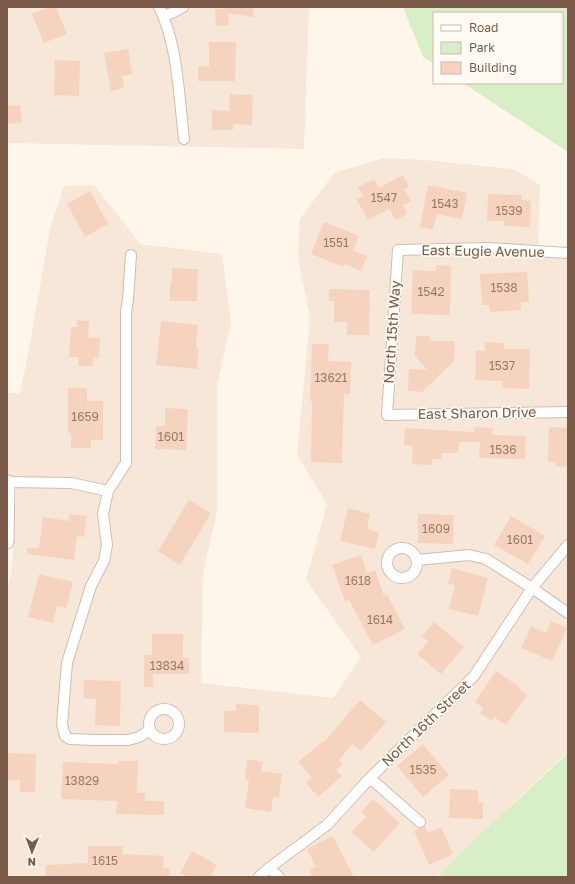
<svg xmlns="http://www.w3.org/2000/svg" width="575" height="884" viewBox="0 0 575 884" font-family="'Golos Text',sans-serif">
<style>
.residential{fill:#f7e7d8}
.green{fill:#d8eec6}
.building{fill:#f6d3bf}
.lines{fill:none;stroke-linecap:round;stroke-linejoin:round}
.minor-casing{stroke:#d3bcae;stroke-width:12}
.tertiary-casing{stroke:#d3bcae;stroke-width:15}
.minor{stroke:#fff;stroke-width:10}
.tertiary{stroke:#fff;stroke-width:13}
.labels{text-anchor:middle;stroke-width:3.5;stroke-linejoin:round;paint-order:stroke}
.number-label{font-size:12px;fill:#9a7867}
.street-label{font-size:14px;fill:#7c5a4a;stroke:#fffaf2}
</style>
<rect width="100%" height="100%" fill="#fef6ea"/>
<path class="residential" d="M7,7H309L304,149L7,143Z
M384,158L425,160L513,169L540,185L538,255L568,256V752L517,799L453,865L433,877H7V592L11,575L13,551L17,477L7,476V392L20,394L31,338L50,229L64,186L94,185L140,244L222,254L231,322L217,385V512L203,573L201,683L333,698L361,657L306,580L327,504L297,455L310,320L298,257L300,219L334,173Z"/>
<path class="green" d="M403,7H568V152L463,83H562V13H434V64L423,57Z
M568,753V877H437L471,843Z"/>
<path class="building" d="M49,7H56L67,34L44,43L32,14Z
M224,7H254L253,17L228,13L229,25L216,26L215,9H224Z
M209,42H236L235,81H198V66L209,67Z
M128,49L132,74L122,76L124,88L111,91L104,53Z
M55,60L80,61L79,96L54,95Z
M230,94L253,95L252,125L233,124V130H212V110L229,111Z
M20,105L22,122L7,124V106Z
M403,175L409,186L404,189L411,201L403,205L407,214L396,220L389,209L368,220L356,199L363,196L358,187L374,179L379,188Z
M428,185L467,193L462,219L437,214L433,230L420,227Z
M90,191L108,224L85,237L67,204Z
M488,194L522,195L521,200L531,201L530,227L504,226V221H487Z
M324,222L359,236L353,250L367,256L361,271L345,264L344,267L311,254Z
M436,265L451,266L450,315L411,314L413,270L436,271Z
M172,268L198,269L197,301H170V282H172Z
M527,272L529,302H521V310L490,312L489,305H482L480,274Z
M329,289L370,290L369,335H347V322H334V301H329Z
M77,320L89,321L88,338H100L99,358L93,357V366H78V357H69L71,327H77Z
M161,321L198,325L196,349H199L197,369L156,365Z
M416,336H428L432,341H455L454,361L422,392L408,391L409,369L427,370L415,356Z
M485,342L505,343L504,349H530L529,389L502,388L503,381L475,380L476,351H485Z
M312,344H329L328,361L351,362L350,394H344L342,463L311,462L312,401H310Z
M68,388H87V401H103V440H91V448H71V433H68Z
M165,408L188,409L186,450L155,449L156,426H165Z
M474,427L493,428L492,435L526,436L525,459L479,458L480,442H459L458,453H441V459H432V465L412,464L413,446L404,445L405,428L474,432Z
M549,427L568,428V467L556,466V462H548Z
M189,500L211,513L180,565L158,551Z
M348,508L370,514L367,529L379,532L375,549L340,541Z
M70,514L87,516L84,537L77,536L74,560L27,554V548H39L43,517L69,521Z
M418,514L454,515L453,544L418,543Z
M511,516L545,536L528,564L494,545Z
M361,555L367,573L375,570L384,596L387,594L405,629L373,645L349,600L345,601L332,565Z
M452,568L488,578L478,616L449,609L455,585L448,584Z
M39,574L73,582L66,608L57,606L53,623L28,617Z
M551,621L567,628L552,661L521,648L531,626L546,633Z
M434,622L464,647L441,674L417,654L428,642L422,636Z
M152,634H183V658H189V674H153V687H144V655H152Z
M496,671L521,688L520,690L527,695L506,725L494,717L492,721L480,713L483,708L475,702Z
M84,680L121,681L120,726L95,725L96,699L83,698Z
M360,700L386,722L361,751L352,744L339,760L343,764L336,770L342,776L318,797L306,783L312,778L298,762L323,741L324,742Z
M236,704L259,705V733L224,732V711H236Z
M423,744L449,775L423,797L397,766Z
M7,753L36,754L35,792H20V780H7Z
M247,759L263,762L261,771L282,774L279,798L273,797L271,812L245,808L249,780L245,779Z
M118,761H138L137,793H145V801H164V815L116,814L117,801L61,799L63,762L118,764Z
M450,789L478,790V803H483V819L449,818Z
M373,799L400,823L374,852L351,832L366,817L361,812Z
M425,826L428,833L441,827L453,854L429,865L414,831L419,828H422Z
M333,836L335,840L354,877H313L309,870L316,867L307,849Z
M88,846H123L122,854L164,856L163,868H170L169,877H46L45,865L88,863Z
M192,851L217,865L210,877H187L180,873Z"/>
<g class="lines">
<defs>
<path id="minor" d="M159,7C178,45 179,97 184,139
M163,16L172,13L183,7
M568,253L488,248L398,250L387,415L568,412
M131,255L128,299L126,312V463L108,491L103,514L107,545L104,561L91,586L75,637L67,663L62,724L65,736L70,739L95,740H128L139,737L150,730
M8,482L71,483L108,491
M387 563a15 15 0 1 1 30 0a15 15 0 1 1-30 0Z
M417,560L469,555L486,559L532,588L568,613
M149 724a15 15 0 1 1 30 0a15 15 0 1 1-30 0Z
M370,778L420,822
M269,868L279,877
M259,877L269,868L327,825L370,778L474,676L532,588L568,545"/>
<path id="tertiary" d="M7,482H8L7,542"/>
</defs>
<use href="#minor" class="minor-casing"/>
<use href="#tertiary" class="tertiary-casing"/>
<use href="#minor" class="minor"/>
<use href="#tertiary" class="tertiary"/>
</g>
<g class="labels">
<g class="number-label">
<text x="384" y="202">1547</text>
<text x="445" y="208">1543</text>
<text x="509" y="215">1539</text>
<text x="336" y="247">1551</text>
<text x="504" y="292">1538</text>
<text x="431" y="296">1542</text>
<text x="502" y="370">1537</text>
<text x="331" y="382">13621</text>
<text x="85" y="421">1659</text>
<text x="171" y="441">1601</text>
<text x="503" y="454">1536</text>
<text x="436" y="533">1609</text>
<text x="520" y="544">1601</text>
<text x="358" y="585">1618</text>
<text x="380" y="624">1614</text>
<text x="167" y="670">13834</text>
<text x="423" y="774">1535</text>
<text x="82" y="785">13829</text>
<text x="105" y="865">1615</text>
</g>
<g class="street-label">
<text transform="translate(483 251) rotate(1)" y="5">East Eugie Avenue</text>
<text transform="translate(392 332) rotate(-86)" y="5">North 15th Way</text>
<text transform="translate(477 413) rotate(-1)" y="5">East Sharon Drive</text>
<text transform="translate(426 723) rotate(-44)" y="5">North 16th Street</text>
</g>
</g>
<rect width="575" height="884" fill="none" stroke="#7c5a4a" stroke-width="16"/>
<rect x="433" y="12" width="130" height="72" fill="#fffaf2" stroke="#cbbaaf"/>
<rect x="441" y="25" width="20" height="6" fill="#ffffff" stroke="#cbbaaf"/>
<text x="469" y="32" font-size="12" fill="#7c5a4a">Road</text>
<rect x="441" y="42" width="20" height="12" fill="#d8eec6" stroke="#cbbaaf"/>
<text x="469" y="52" font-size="12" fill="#7c5a4a">Park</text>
<rect x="441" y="62" width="20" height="12" fill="#f6d3bf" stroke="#cbbaaf"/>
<text x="469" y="72" font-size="12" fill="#7c5a4a">Building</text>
<g transform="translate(32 852) rotate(181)" stroke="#fffaf2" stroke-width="3" paint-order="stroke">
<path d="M0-3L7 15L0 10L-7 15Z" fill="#7c5a4a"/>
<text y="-6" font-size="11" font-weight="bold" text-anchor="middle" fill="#7c5a4a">N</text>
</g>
</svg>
